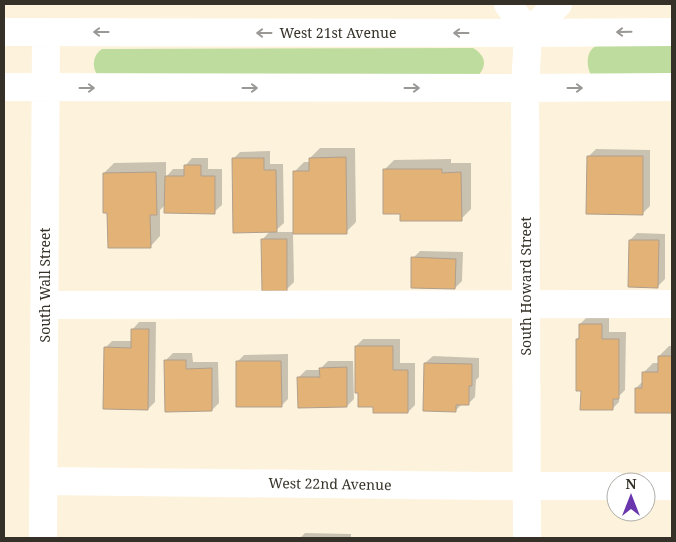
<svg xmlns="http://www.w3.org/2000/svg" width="676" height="542" viewBox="0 0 676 542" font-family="'Noto Serif',serif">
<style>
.green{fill:#bedc9e}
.shadow{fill:#0003}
.building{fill:#e3b276;stroke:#b09f8d}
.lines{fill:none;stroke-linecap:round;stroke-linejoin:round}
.minor{stroke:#fff;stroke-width:28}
.oneway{stroke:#9a9894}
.labels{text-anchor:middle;stroke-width:5;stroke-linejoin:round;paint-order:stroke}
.street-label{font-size:14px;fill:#353128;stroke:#fff}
</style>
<rect width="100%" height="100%" fill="#fdf3dc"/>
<path class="green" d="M596,46H672V75H591C586,66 586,51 596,46Z
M473,48C485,55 488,65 478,76H98C91,67 93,55 102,49Z"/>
<path class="shadow" d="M320,148H355L356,222L346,232L293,233L294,282L287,289L262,240L271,230L233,159L240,152L270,151V164H283L284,223L274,232H295L294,172L304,162H310V158Z
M596,149L650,150V206L643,213L588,157Z
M192,158H208V169H222V205L214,212L166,204L160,210V236L150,247L108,212L104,173L114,163L166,162V177L173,169H185V166Z
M451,159V163H471V209L461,219L401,213L384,170L394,160Z
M637,233L665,234V279L658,286L630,240Z
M420,251L463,252L462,281L455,288L413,258Z
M587,317H609V332H626L625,390L619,396V402L612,409L582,390L577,339L580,336V324Z
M139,322H156L155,402L148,409L105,348L112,341H132V330Z
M363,339H400V363H415V405L408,412L356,346Z
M669,346H672V412H636V388L643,381V373L653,363H659V356Z
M173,353H192L193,362H218L219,403L212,410L165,361Z
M288,354V399L281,406L237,362L244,355Z
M433,356L479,358V377L476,380L475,397L468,404H462L455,411L425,363Z
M328,361H353L354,399L347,406L298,378L306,370H321V368Z
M305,533L351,534V538H300Z"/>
<path class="building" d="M587,156H643V215L586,214Z
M346,157L347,234H293V171H309V158Z
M232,158H264V170H276L277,232L233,233Z
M184,165H201V176H215V214L164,213L165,176H184Z
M383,169H442V173L461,172L462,221H400V214H383Z
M156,172L157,215H150L151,248H108L107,213H103V173Z
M261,239H287V291H262Z
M629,240H659L658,288L628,287Z
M411,257L456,259L455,289L411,288Z
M579,324H602V339H619V399H613V410H580L581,391H576V339H579Z
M131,329H149L148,410L103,409L104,347L131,348Z
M355,346H393V370H408V413H373V407H358V393H355Z
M658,356H672V413H635V388H642V372H658Z
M164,360H186V369L212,368V411L165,412Z
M236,361H281L282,407H236Z
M424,363L472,364V386H469V405H456V412L423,411Z
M347,367V407L298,408L297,377H320L319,368Z"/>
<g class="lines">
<path class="minor" d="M508,4L528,33
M4,32L528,33L672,32
M528,33L558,4
M4,87L525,88L672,87
M45,305L672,304
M44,481L488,486H616
M646,486H672
M43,538L46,32
M527,538L525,88L528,33"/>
</g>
<defs><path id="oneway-shaft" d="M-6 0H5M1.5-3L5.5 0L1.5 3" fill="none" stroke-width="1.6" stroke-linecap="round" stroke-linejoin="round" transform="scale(1.25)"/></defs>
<g class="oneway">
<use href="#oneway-shaft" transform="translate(101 32) rotate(-180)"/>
<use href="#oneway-shaft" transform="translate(624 32) rotate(179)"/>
<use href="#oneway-shaft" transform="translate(264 33) rotate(-180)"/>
<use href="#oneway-shaft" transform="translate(461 33) rotate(-180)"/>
<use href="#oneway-shaft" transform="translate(87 88)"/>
<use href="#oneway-shaft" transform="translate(250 88)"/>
<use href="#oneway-shaft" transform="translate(412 88)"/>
<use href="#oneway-shaft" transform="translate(575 88)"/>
</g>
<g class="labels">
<g class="street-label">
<text x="338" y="38">West 21st Avenue</text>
<text transform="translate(45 285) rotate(-90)" y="5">South Wall Street</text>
<text transform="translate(526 286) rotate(-90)" y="5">South Howard Street</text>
<text transform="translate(330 484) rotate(1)" y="5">West 22nd Avenue</text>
</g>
</g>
<rect width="676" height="542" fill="none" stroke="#353128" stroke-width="10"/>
<g transform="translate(631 497)"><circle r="24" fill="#ffffff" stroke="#aeada9"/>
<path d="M0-4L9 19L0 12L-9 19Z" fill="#6936ad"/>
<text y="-8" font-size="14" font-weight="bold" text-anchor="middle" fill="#353128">N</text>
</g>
</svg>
